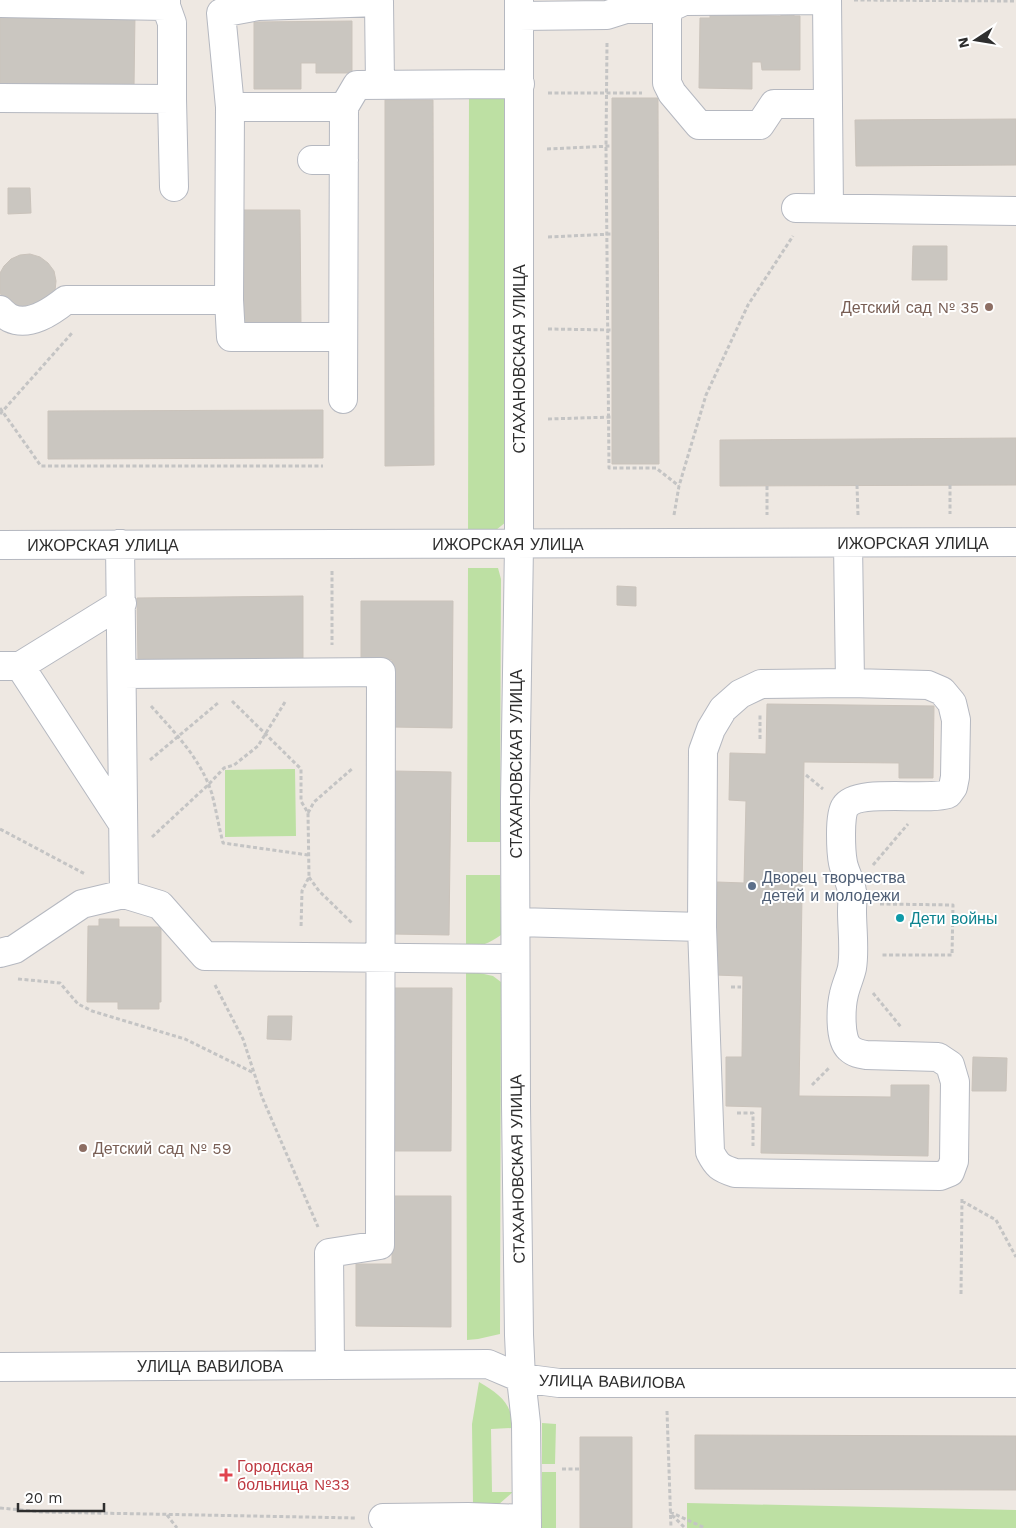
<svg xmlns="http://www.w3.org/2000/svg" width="1016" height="1528" viewBox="0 0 1016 1528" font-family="'Work Sans',sans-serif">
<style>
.green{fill:#bde0a3}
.building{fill:#cac6c0;stroke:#cac3bb}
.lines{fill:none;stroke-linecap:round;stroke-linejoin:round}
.minor-casing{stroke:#b5b8c0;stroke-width:30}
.path{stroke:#c4c4c4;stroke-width:3;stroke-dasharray:4 2.5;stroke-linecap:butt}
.minor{stroke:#fff;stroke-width:28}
.education-dot{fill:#8d6e63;stroke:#fff;stroke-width:2}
.service-dot{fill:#5c6f8a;stroke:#fff;stroke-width:2}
.culture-dot{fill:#0f9aa8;stroke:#fff;stroke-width:2}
.health-dot{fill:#e0444e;stroke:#fff;stroke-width:2}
.labels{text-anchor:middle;stroke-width:4;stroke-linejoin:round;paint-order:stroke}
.education-label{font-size:16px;fill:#785e54;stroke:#fff;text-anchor:end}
.street-label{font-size:16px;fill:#2e2e2e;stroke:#fff}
.service-label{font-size:16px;fill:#4e5e75;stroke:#fff;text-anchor:start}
.culture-label{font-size:16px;fill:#0d838f;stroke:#fff;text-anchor:start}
.health-label{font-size:16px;fill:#be3a42;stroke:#fff;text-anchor:start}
</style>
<rect width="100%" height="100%" fill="#eee8e2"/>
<path class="green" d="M469,92L501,95L507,102L506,522L496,530L468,536Z
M468,568H498L501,579L500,842H467Z
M295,769L296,836L225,837V770Z
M466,875H500L501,935C490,943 479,947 466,949Z
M466,970L493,976L501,982L500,1334L478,1339L467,1340Z
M479,1382C499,1394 513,1403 512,1428L491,1429L492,1492H513L498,1505H473L472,1424Z
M542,1423L556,1424L555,1464H542Z
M542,1472H556V1528H542Z
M687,1503L1016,1510V1528H687Z"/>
<path class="building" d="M781,12H794V16H800V70H762L761,62H752V89L699,88L700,18H710V15L781,16Z
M0,13L135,14L134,87L0,86Z
M352,21V73H316V63H301V89H254V22Z
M612,98H658L659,464H612Z
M385,100H433L434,465L385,466Z
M1016,119V165L856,166L855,120Z
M8,188H30L31,213L8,214Z
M241,210H300L301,327H242Z
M913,246H947V280H912Z
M30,254L40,257L48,263L54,271L56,281L55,291L51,300L34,311L6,303L0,293V273L4,266L11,259L20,255Z
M323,410V458L48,459V411Z
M1016,438V485L720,486V440Z
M617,586L636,587V606L617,605Z
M303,596V662L138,663L137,598Z
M361,601H453L452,728L392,727V660L361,659Z
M767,704L934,706L933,778H899V763L804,762L799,1096L891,1097V1085H929L928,1156L761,1153L762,1107L726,1106V1057H742L743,976L715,975L717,882L744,883L746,801L729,800L730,753L766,754Z
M393,771L451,772L449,935L392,934Z
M99,919H119V927H161V1002H159V1009H118V1002H87L88,926H99Z
M392,988H452L451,1151H391Z
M268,1016H292L291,1040L267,1039Z
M973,1057L1007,1058L1006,1091H972Z
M392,1196H451V1327L356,1326V1264H392Z
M695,1435L1016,1436V1490L695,1489Z
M580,1437H632V1528H580Z"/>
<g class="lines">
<defs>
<path id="minor" d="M519,0V545L515,801L516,1105L519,1335L521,1378L526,1423L527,1528
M0,3L166,6
M667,9V83L672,93L699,125H760L774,104H828
M519,16L607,15L626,9H667L684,1L827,0L829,208
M0,98L172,99V23L166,6V0
M172,99L174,187
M230,107L221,13L258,6L379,2L380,85
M312,160H344
M796,208L1016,211
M0,310C3,313 6,316 10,318C29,327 51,312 66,300H229
M343,337H231L229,300L230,107H344
M343,399L344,107L357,85L520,84
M848,543L850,683L928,685L942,691L952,703L956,720L955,777L953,787L948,794C925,801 857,788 845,807C839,815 841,853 843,863C845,873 851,882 852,892C853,898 852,905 852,911C852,929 855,950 852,968C850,977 846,985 844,994C841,1006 839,1039 849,1048C854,1053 860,1054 866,1055L938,1057L950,1065L955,1082L954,1161L950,1172L940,1176L735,1173C720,1168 717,1166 710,1152L702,927L703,751L711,729L723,709L740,694L761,684L850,683
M120,544L124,894L160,905L205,956L515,959
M0,545L1016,542
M0,666H20L122,603
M20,666L123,824
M122,674L381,672L380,1245L329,1253L330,1365
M516,922L702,927
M0,953L15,949L82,904L124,894
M0,1367L488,1364L521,1378L559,1383H1016
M383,1518L468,1517L527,1519"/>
</defs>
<use href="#minor" class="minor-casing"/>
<path class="path" d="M854,0L1016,1
M607,43L606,147L609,468H656L679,486
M548,93H642
M547,149L611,146
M548,237L612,234
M548,329L612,330
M0,408L41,466H323
M0,414L72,333
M548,419L612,417
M857,485L858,515
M950,485V514
M767,486V515
M674,515L679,486L706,395L748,305L793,236
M332,571V645
M232,701L301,769V801L308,813L309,877L302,891L301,928
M151,706C175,733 201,759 212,794C216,810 219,827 223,843L308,855
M760,739V715
M150,760L218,703
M806,775L823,789
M308,813L314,802L353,768
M0,829L85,874
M152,837L208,785L224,768L234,765L258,746L285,702
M873,865L908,824
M309,877L319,891L353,924
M880,904L953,905L952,955H881
M18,979L60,983L78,1004L92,1011L185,1039L254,1073
M215,985L243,1039L262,1097L318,1227
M731,987H741
M873,993L901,1027
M812,1085L829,1068
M737,1113H753V1146
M962,1201L996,1220L1016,1257
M961,1294L962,1198
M667,1411L671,1528
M562,1469H580
M0,1508L42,1512L357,1518
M670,1512L705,1528
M167,1515L177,1528
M672,1515L685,1528"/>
<use href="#minor" class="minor"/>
</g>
<g class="education-dot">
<circle cx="989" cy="307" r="5"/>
<circle cx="83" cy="1148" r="5"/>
</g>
<circle class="service-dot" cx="752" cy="886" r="5"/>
<circle class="culture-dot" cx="900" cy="918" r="5"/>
<path class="health-dot" d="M223.5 1467.5h5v5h5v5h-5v5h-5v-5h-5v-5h5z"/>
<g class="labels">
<g class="education-label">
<text x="979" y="313">Детский сад № 35</text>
<text x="93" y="1154" text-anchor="start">Детский сад № 59</text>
</g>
<g class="street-label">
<text transform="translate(519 359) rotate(-90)" y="6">СТАХАНОВСКАЯ УЛИЦА</text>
<text x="913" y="549">ИЖОРСКАЯ УЛИЦА</text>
<text x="508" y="550">ИЖОРСКАЯ УЛИЦА</text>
<text x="103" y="551">ИЖОРСКАЯ УЛИЦА</text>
<text transform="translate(516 764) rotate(-90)" y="6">СТАХАНОВСКАЯ УЛИЦА</text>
<text transform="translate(517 1169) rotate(-91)" y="6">СТАХАНОВСКАЯ УЛИЦА</text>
<text x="210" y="1372">УЛИЦА ВАВИЛОВА</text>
<text transform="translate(612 1381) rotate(1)" y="6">УЛИЦА ВАВИЛОВА</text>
</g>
<g class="service-label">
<text x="762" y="883">Дворец творчества<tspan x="762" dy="18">детей и молодежи</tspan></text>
</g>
<g class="culture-label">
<text x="910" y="924">Дети войны</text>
</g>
<g class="health-label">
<text x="237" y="1472">Городская<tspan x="237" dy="18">больница №33</tspan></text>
</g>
</g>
<g transform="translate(976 40) rotate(258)" stroke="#ffffff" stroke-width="4" paint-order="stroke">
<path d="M0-4L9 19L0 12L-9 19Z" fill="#2e2e2e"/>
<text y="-8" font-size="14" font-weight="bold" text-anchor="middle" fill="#2e2e2e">N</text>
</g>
<path d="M18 1503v8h86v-8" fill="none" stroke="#2e2e2e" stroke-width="2.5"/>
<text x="25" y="1503" font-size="15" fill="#2e2e2e" stroke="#ffffff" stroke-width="4" paint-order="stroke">20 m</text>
</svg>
